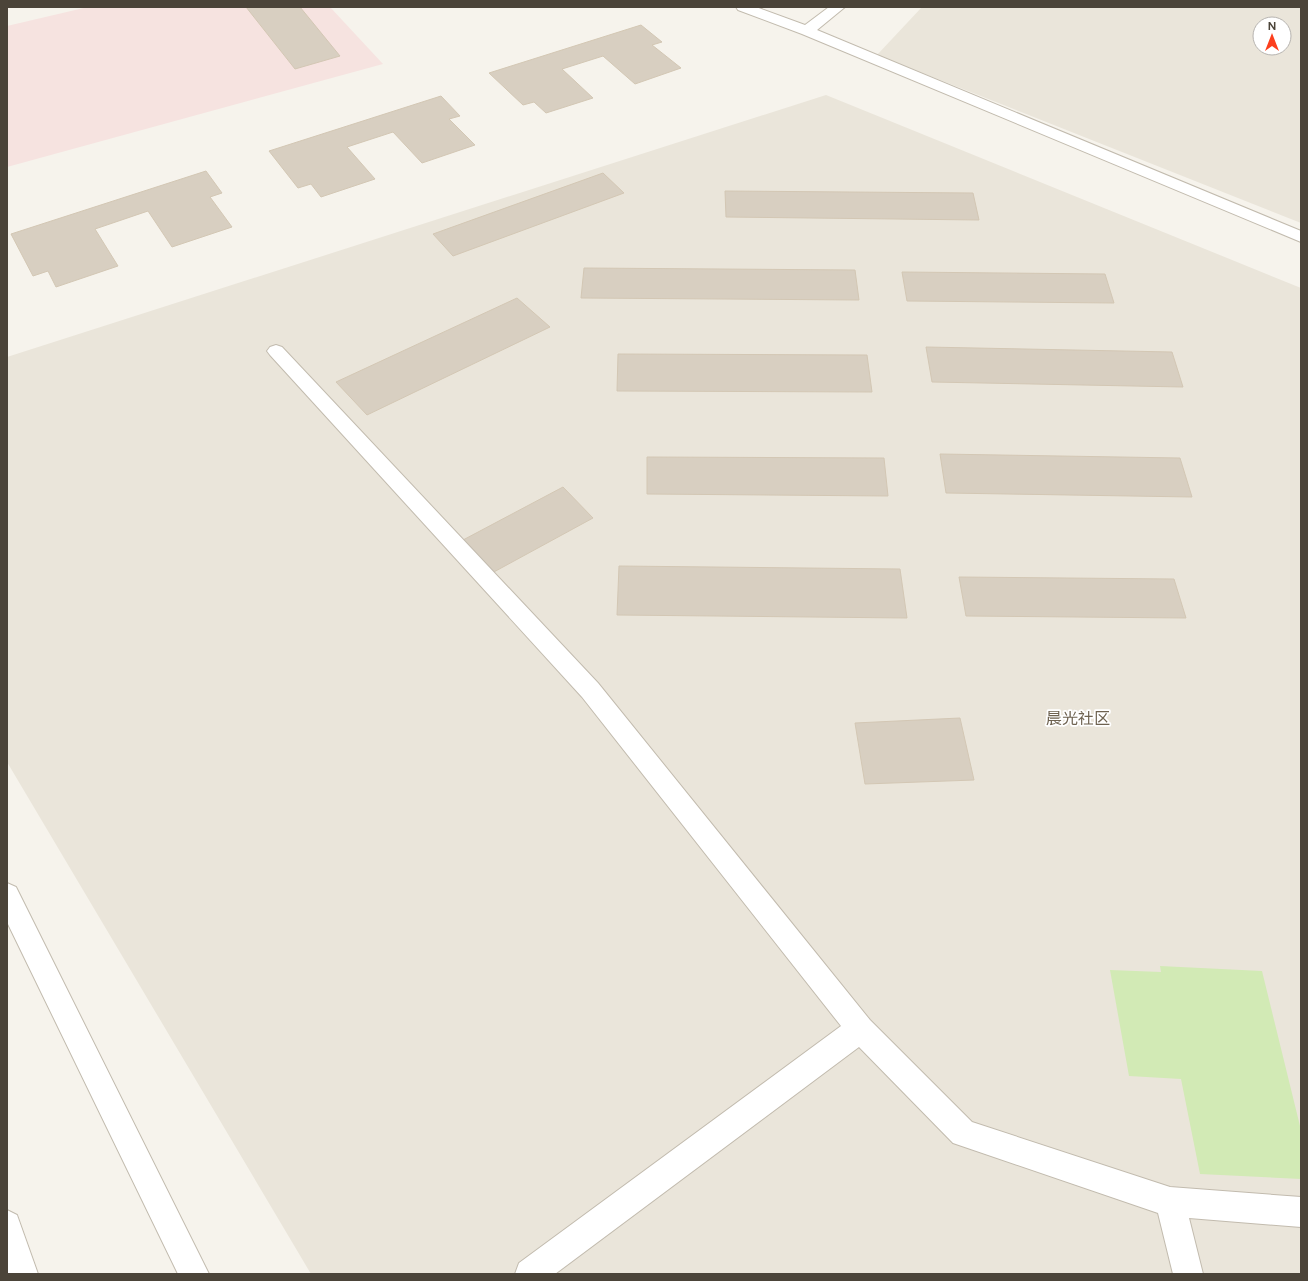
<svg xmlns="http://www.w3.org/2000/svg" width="1308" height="1281" viewBox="0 0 1308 1281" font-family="Figtree,'Noto Sans SC',sans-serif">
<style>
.residential{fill:#eae5da;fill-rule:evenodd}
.medical{fill:#f6e3e0}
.green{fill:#d2eab5}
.building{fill:#d8cfc1;stroke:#d3c7b4}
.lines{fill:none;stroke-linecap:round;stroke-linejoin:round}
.minor-casing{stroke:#c2bbae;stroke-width:2}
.tertiary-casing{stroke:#c2bbae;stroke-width:2}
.minor{fill:#fff;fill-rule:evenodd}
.tertiary{fill:#fff;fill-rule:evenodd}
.labels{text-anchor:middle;stroke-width:3.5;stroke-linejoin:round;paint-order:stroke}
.neighbourhood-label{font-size:16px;fill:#6e6250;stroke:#fff}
</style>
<rect width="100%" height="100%" fill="#f6f3ec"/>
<path class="residential" d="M922,7H1301V223L877,55ZM1260,24H1284V48H1260Z
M826,95L1301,288V1274H311L7,762V357Z"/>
<path class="medical" d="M88,7H330L383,64L7,167V26Z"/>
<path class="green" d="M1160,966L1262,971L1301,1130V1179L1200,1174L1181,1079L1129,1076L1110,970L1161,972Z"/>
<path class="building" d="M246,7H300L340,56L295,69Z
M641,25L662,42L652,45L681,68L635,84L603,56L562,69L593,98L546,113L534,102L523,105L489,73Z
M441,96L460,116L449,119L475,145L422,163L393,132L347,147L375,179L321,197L311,184L298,188L269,151Z
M206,171L222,193L210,197L232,227L172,247L148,211L95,229L118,266L56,287L48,271L33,276L11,234Z
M603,173L624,193L453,256L433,234Z
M725,191L973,193L979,220L726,217Z
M584,268L855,270L859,300L581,298Z
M902,272L1105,274L1114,303L907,301Z
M517,298L550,327L367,415L336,382Z
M926,347L1172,352L1183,387L932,382Z
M618,354L867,355L872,392L617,391Z
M940,454L1180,458L1192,497L946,493Z
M647,457L884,458L888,496L647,494Z
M563,487L593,518L492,573L463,540Z
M619,566L900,569L907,618L617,615Z
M959,577L1174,579L1186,618L966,616Z
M960,718L974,780L865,784L855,723Z"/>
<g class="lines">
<defs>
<path id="minor" d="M736,7H756L805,25L829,7H845L817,30L1301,231V242L802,34L738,10Z
M276,345L282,347L598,683L870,1020L972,1122L1170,1187L1301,1197V1227L1189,1218L1203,1274H1173L1158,1213L953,1143L859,1047L555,1274H515L519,1263L841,1026L582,697L270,355L267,351L270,347Z
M7,883L16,887L209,1274H178L7,922Z"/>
<path id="tertiary" d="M7,1210L17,1215L38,1274H8Z"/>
</defs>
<use href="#minor" class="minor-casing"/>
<use href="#tertiary" class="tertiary-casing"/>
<use href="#minor" class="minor"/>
<use href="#tertiary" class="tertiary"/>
</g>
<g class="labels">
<g class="neighbourhood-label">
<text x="1078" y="724">晨光社区</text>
</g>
</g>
<rect width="1308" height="1281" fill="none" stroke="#4b4439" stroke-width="16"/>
<g transform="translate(1272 36)"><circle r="19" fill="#ffffff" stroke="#b7b4b0"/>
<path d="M0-3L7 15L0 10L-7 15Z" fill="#fc3f1d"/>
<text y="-6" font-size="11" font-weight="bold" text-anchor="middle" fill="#4b4439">N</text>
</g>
</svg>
